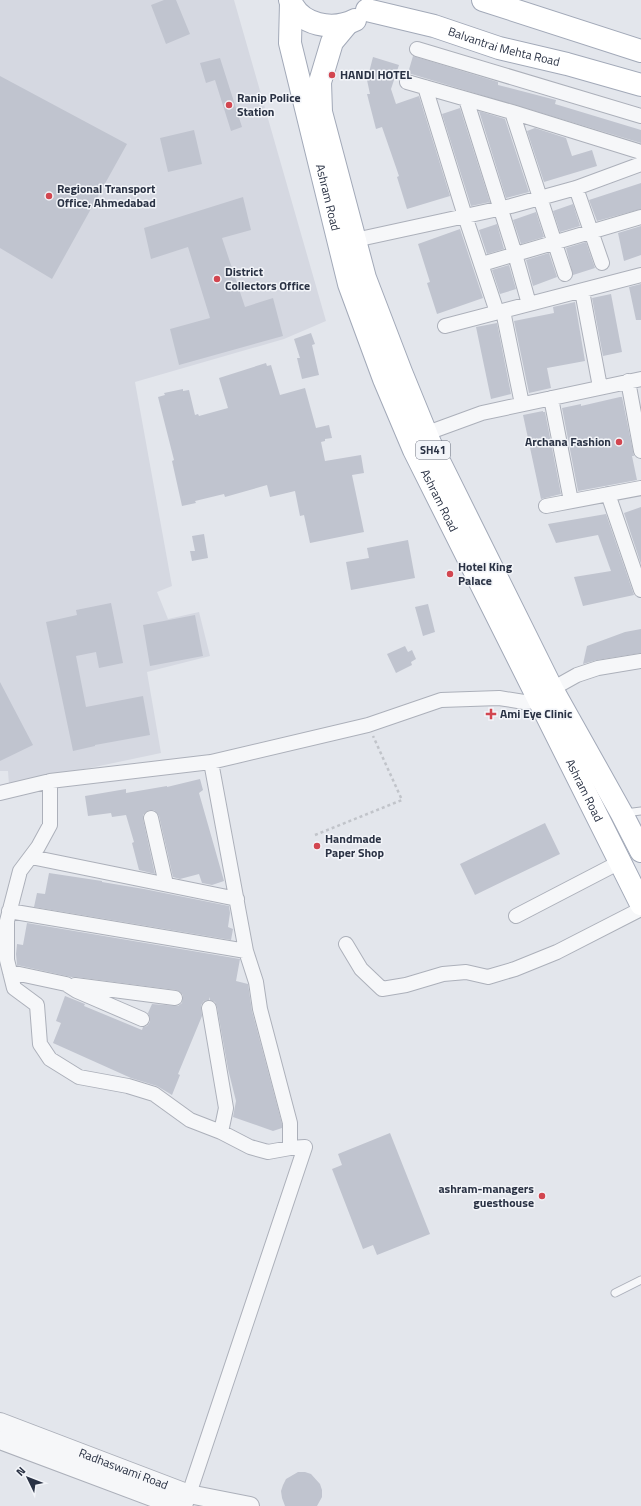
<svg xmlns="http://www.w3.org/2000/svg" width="641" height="1506" viewBox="0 0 641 1506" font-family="'Titillium Web',sans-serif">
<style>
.built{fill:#d5d8e1}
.building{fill:#c0c4cf}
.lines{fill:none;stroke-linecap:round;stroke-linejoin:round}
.service-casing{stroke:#acb0ba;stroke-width:9}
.minor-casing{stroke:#acb0ba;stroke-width:16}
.tertiary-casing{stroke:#acb0ba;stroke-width:20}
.primary-casing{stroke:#a2a9b8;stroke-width:24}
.path{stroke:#c1c4ca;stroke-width:2.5;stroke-dasharray:3 3;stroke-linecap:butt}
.service{stroke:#f6f7f9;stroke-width:7}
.minor{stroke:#f6f7f9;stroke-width:14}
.tertiary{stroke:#f6f7f9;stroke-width:18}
.primary{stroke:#fff;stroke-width:22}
.poi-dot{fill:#d24650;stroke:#f3f5f9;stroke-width:1.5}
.labels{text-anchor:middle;stroke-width:3;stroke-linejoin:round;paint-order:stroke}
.shield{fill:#f3f5f9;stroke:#666c7a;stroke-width:1}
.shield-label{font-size:11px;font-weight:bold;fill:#2a3244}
.street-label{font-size:12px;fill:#2a3244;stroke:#f3f5f9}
.poi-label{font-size:12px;font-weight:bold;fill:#2a3244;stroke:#f3f5f9;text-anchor:start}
</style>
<rect width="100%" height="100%" fill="#e3e6ec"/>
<path class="built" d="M0,0H234L326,321L284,339L135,382L172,586L157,592L168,619L199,612L210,656L147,672L161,753L9,785L8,771H0Z"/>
<path class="building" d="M164,0H176L190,34L166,44L151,5Z
M413,56L498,82V85L556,100L555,104L641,130V143L408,73Z
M373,57L399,65L391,89L396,104L419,96L450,196L407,209L397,177L399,176L382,127L376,129L367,94H370L367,80Z
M220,58L242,127L231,131L215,80L206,83L200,63Z
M0,76L127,144L52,279L0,248Z
M460,108L490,202L471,206L442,114Z
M479,111L505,119L529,192L506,198Z
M535,128L566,138L572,156L592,150L597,166L544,182L527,131Z
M194,130L202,164L168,172L160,138Z
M641,183V209L597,221L589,200Z
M243,197L251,230L222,238L245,307L273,298L283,336L179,365L170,329L210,318L188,247L151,259L144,228Z
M573,204L580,226L560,232L553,211Z
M536,212L544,237L521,244L513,220Z
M497,224L504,249L487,254L479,230Z
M641,226V255L624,261L618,233Z
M460,229L483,298L437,314L427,283L430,282L418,244Z
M586,242L595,268L573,275L566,248Z
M549,253L557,277L533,286L526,260Z
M509,265L516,289L500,294L492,270Z
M641,284V320H636L629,287Z
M611,294L622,352L603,356L592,298Z
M575,302L585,361L547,368L551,388L529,393L514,321L554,313L553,307Z
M497,323L511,394L491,399L476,327Z
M311,333L315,344L312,345L319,375L302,379L297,358H300L294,339Z
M266,363L267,366L271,365L280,395L305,388L316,428L329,425L332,438L325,439V441L321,442L325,461L361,455L364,473L352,475L364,532L310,543L304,515L300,516L295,491L270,497L267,485L225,497L224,494L195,501L196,503L182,506L172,461L174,460L158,397L165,395L164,393L183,389V391L189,390L195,415L198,414L199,416L228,408L219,378Z
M620,397H622L634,456H632L637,480L578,491L562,408L581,404V406Z
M543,411V412H545L561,494L541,499L523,415Z
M641,507V564L624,513Z
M606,514L634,595L583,606L574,577L611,571L598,535L556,543L548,524Z
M204,534L208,558L192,561L190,551H195L192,536Z
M408,540L415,578L351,590L346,562L369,558L367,548Z
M111,603L123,663L99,668L96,652L76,656L86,707L143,696L150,735L95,745V746L73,751L46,622L77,615L76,610Z
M428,604L435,632L423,636L415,607Z
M195,615L203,656L150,666L143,625Z
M641,629V653L597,660L583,664L587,646L625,632Z
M405,646L408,652L412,650L416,659L411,662L412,665L396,673L387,654Z
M0,682L33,745L0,761Z
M200,779L203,790L199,793L224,881L212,885L202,883L199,874L180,879L173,877L159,816L154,810H150L146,812L143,815V819L155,874L139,870L132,843L134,842L126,815L112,817L111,813L88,816L85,796L126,789V793L167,786V787Z
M545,823L560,854L475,895L460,864Z
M49,873L102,881V882L144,889L229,906L230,913L228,927L233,929L231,940L34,907L37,893L45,894Z
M27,923L240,959L236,981L248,984L252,1011L282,1124V1128L273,1131L233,1117L236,1101L228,1069L217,1007L215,1002L210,1000V997L209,1000L204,1001L201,1005L202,1016L178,1074L180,1075L172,1095L157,1086L131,1078L53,1043L61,1023L56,1021L65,996L85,1004L84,1006L142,1030L143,1027L147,1026L150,1022V1018L148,1013L152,1004L178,1006L182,1003L183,995L180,992L176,990L76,977H71L17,965L16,954L17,944L23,945Z
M390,1133L430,1234L377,1255L373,1245L363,1249L332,1169L342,1165L338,1154Z
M298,1472H305L311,1474L320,1484L322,1490V1497L317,1506H285L282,1498L281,1491L283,1485L286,1479Z"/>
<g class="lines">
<defs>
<path id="service" d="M625,813L641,811
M615,1293L641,1280"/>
<path id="minor" d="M417,49L641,116
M407,82L512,112L641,152
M425,87L465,216L497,312
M466,99L515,254L529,304
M512,112L565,274
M576,188L602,263
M355,240L511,206L576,188L641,164
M482,264L641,217
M582,291L600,387
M503,311L522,404
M445,326L641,275
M628,381L641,451
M551,398L571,501
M419,436L482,413L641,379
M608,494L641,590
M546,506L641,488
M552,689L577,675L598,668L641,661
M50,781V825L38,847L20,871L7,921V960L14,988L37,1005L40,1044L50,1059L79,1077L128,1086L154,1094L190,1120L221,1132L250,1147L268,1152L290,1148V1123L260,1009L256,982L246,951L211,762
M0,793L50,781L211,762L368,725L441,700L499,698L524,702L538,701
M151,818L166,884
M31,857L237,899
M9,911L246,951
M516,916L620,862
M346,944L361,969L382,989L406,985L443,974L466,972L488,977L515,969L557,952L641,909
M10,972L66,984L77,991L142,1019
M75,985L175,998
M209,1008L226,1108L221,1132
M185,1506L305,1147L290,1148"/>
<g id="tertiary">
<path id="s1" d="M0,1422L189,1494L250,1506"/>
<path d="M0,1440L176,1506"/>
</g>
<g id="primary">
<path d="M290,0C300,26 333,31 355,20"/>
<path d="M483,0L641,51"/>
<path id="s2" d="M291,3L290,43L349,284L384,379L414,450L641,904"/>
<path id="s3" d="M367,10L434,26L499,48L567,64L641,85"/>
<path d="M347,24L332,42L320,82L321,112L365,278L401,372L430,443L552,689L622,814L641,851"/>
</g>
</defs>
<use href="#service" class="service-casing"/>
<use href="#minor" class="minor-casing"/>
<use href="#tertiary" class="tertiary-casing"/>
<use href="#primary" class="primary-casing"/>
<path class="path" d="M315,835L402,800L373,736"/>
<use href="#service" class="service"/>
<use href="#minor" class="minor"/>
<use href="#tertiary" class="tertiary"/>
<use href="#primary" class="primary"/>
</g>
<g class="poi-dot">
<circle cx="332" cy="75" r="4"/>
<circle cx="229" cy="105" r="4"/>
<circle cx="49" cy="196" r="4"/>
<circle cx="217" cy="279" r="4"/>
<circle cx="619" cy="442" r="4"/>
<circle cx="450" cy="574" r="4"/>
<path d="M489 708h4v4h4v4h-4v4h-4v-4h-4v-4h4z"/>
<circle cx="317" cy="846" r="4"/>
<circle cx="542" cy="1196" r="4"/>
</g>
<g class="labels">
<rect class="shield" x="416" y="441" width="34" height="18" rx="3"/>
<g class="shield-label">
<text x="433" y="454">SH41</text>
</g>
<g class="street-label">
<text dy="4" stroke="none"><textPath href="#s3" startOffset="142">Balvantrai Mehta Road</textPath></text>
<text dy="4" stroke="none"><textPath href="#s2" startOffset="199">Ashram Road</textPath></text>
<text dy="4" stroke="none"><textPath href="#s2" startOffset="523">Ashram Road</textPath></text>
<text dy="4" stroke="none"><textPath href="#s2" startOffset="847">Ashram Road</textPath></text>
<text dy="4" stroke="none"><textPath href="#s1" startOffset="132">Radhaswami Road</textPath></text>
</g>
<g class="poi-label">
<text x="340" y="79">HANDI HOTEL</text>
<text x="237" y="102">Ranip Police<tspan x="237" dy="14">Station</tspan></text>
<text x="57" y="193">Regional Transport<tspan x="57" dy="14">Office, Ahmedabad</tspan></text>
<text x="225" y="276">District<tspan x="225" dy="14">Collectors Office</tspan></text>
<text x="611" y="446" text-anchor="end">Archana Fashion</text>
<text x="458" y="571">Hotel King<tspan x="458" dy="14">Palace</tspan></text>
<text x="500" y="718">Ami Eye Clinic</text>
<text x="325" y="843">Handmade<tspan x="325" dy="14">Paper Shop</tspan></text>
<text x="534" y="1193" text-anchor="end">ashram-managers<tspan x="534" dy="14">guesthouse</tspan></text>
</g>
</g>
<g transform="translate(28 1478) rotate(313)" stroke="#f3f5f9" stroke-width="3" paint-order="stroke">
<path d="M0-3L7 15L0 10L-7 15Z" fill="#2a3244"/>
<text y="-6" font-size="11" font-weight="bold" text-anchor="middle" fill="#2a3244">N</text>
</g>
</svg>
